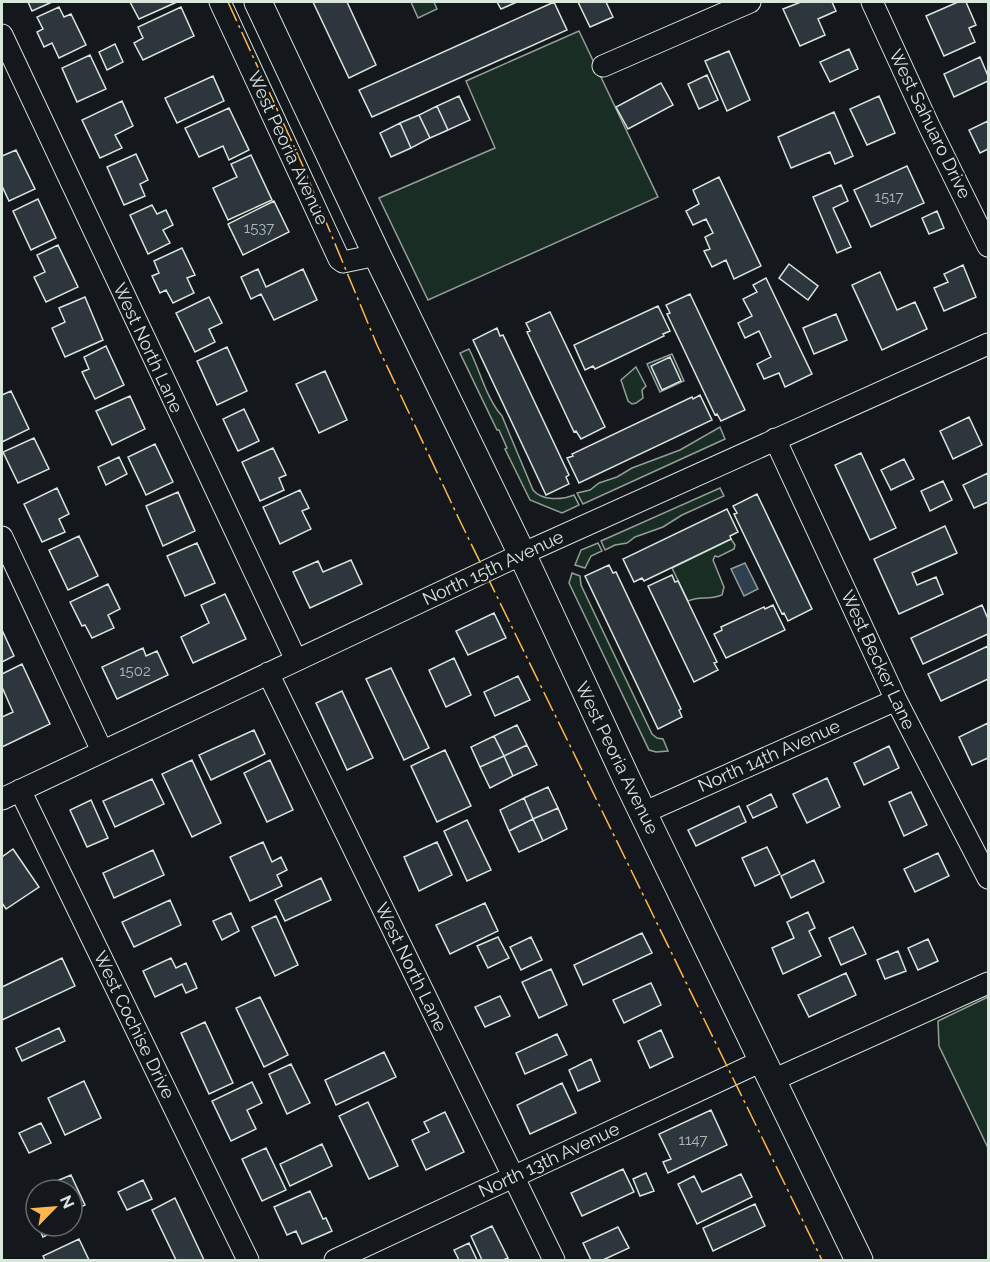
<svg xmlns="http://www.w3.org/2000/svg" width="990" height="1262" viewBox="0 0 990 1262" font-family="Raleway,sans-serif">
<style>
.green{fill:#1a2d24;stroke:#939e99;stroke-width:1.5}
.water{fill:#2f3f4d;stroke:#939e99;stroke-width:1.5}
.building{fill:#2c363c;stroke:#d8e6dc;stroke-width:1.5}
.lines{fill:none;stroke-linecap:round;stroke-linejoin:round}
.minor-casing{stroke:#d8e6dc;stroke-width:23}
.major-casing{stroke:#d8e6dc;stroke-width:29}
.minor{stroke:#14181c;stroke-width:21}
.major{stroke:#14181c;stroke-width:27}
.power{stroke:#ffb74d;stroke-width:1.5;stroke-dasharray:21 4.5 3 4.5;stroke-linecap:butt}
.labels{text-anchor:middle;stroke-width:4.5;stroke-linejoin:round;paint-order:stroke}
.number-label{font-size:15px;fill:#adbab4}
.street-label{font-size:18px;fill:#d8e6dc;stroke:#14181c}
</style>
<rect width="100%" height="100%" fill="#14181c"/>
<path class="green" d="M411,2H434L437,9L418,18Z
M579,31L658,197L428,300L379,198L495,148L466,81Z
M469,349C480,370 486,398 502,416L533,490C542,501 562,500 574,495L579,505L562,513L530,500L505,449L507,448L499,430H497L460,353Z
M672,354L684,381L660,392L647,364Z
M636,367L646,386L642,390L643,398L636,403L632,404L628,401L621,380Z
M720,427L725,439L583,504L577,493L590,490L599,483L617,477L632,468L680,450Z
M720,488L724,496L682,515L663,527L635,537L627,543L615,545L605,550L601,541Z
M731,539L735,545L734,549L718,557L715,556L713,560L724,587L722,595C707,601 702,595 688,601L672,568Z
M598,543L602,551L591,556L585,568L575,565L581,550Z
M572,573L580,576L581,585L652,734L657,738L663,739L668,751L656,752L649,750L569,583Z
M988,997V1148L939,1046L938,1021Z"/>
<path class="water" d="M745,563L758,589L744,596L731,569Z"/>
<path class="building" d="M28,2H52L32,11Z
M130,2H177L139,19Z
M313,2H347L376,65L349,78Z
M497,2H517L501,9Z
M554,2L567,30L372,117L359,90Z
M578,2H606L613,17L590,27Z
M801,2H832L836,11L818,19L825,35L800,46L783,9Z
M958,2H966L976,25L969,28L975,42L944,56L926,16Z
M59,7L64,17L71,14L86,45L59,58L52,43L44,47L37,32L43,29L37,17Z
M181,7L194,36L143,60L134,43L143,38L138,27Z
M115,44L123,62L107,70L99,52Z
M849,49L858,69L830,82L820,62Z
M729,51L750,100L727,111L705,61Z
M90,55L106,89L77,102L62,68Z
M980,57L988,76V81L954,97L944,74Z
M707,75L718,100L699,109L688,84Z
M213,76L224,101L177,123L165,98Z
M661,83L673,105L628,129L616,107Z
M459,96L470,120L448,130L437,106Z
M879,96L895,133L867,145L850,109Z
M122,101L133,126L115,135L122,148L100,158L82,120Z
M437,106L448,130L430,138L419,115Z
M229,108L249,150L229,160L223,146L199,157L185,128Z
M834,112L853,156L835,164L830,152L791,168L778,137Z
M419,115L430,138L411,148L400,123Z
M988,121V149L980,153L969,130Z
M400,123L411,148L391,157L380,133Z
M16,150L35,189L9,201L2,186V156Z
M136,154L148,180L140,184L145,196L124,205L107,167Z
M251,155L272,200L228,220L213,188L237,177L231,164Z
M907,166L924,203L871,227L854,190Z
M719,177L761,266L734,279L726,260L712,267L704,251L710,249L705,237L713,233L706,219L693,225L686,211L699,204L693,190Z
M841,185L848,201L833,208L851,247L837,253L813,197Z
M38,199L56,238L31,250L13,211Z
M274,201L289,232L243,255L228,224Z
M152,205L157,214L166,210L173,225L163,230L170,243L148,254L130,215Z
M937,211L944,228L929,234L922,218Z
M58,245L78,287L46,302L34,277L45,272L37,255Z
M182,248L195,275L187,278L194,293L173,303L166,290L160,293L152,276L159,273L154,261Z
M789,264L818,286L808,300L779,278Z
M963,265L976,297L944,311L934,288L948,282L944,274Z
M258,269L266,287L303,269L317,300L274,320L261,294L251,299L241,277Z
M880,272L897,310L915,302L927,329L882,350L852,285Z
M766,278L812,374L785,387L779,373L764,379L757,364L771,357L759,331L745,338L738,323L752,316L743,299L757,292L753,285Z
M690,294L745,410L721,421L717,414L715,415L667,314L670,313L666,305Z
M85,297L103,340L65,357L52,328L65,322L59,308Z
M209,297L222,323L209,329L215,342L195,352L176,313Z
M658,306L670,331L663,334L664,336L595,369L593,366L585,370L574,345Z
M550,312L605,427L581,439L576,431L574,432L527,332L530,331L526,323Z
M836,314L847,340L814,354L803,328Z
M497,328L500,336L503,335L569,475L566,477L569,484L546,495L473,340Z
M106,346L124,385L95,399L82,372L89,369L84,357Z
M227,347L247,391L217,405L197,361Z
M670,357L681,381L662,390L651,366Z
M325,371L347,420L319,433L296,384Z
M11,391L29,429L2,442V395Z
M700,395L712,420L579,483L567,458L573,456L572,454L692,397L693,399Z
M130,396L145,429L112,445L96,411Z
M244,409L259,441L238,451L223,419Z
M969,417L982,445L953,459L940,431Z
M34,438L49,469L18,483L3,452Z
M155,444L173,482L146,495L128,457Z
M273,448L286,475L279,478L284,490L260,501L242,462Z
M861,453L896,528L870,540L835,465Z
M119,457L127,474L106,485L98,467Z
M904,459L914,479L891,490L881,470Z
M988,473V502L974,508L963,485Z
M943,481L952,500L930,511L921,491Z
M57,488L69,514L59,519L65,532L42,542L24,504Z
M300,490L309,508L302,511L311,529L280,544L263,507Z
M178,492L195,531L163,546L146,506Z
M757,494L812,609L788,621L784,613L782,614L734,514L737,513L733,506Z
M727,509L738,532L730,536L731,539L644,581L642,578L634,582L623,559Z
M945,526L957,553L912,573L917,585L936,577L943,594L899,614L874,559Z
M79,536L98,576L68,590L49,550Z
M197,543L215,583L185,596L167,556Z
M351,560L362,584L310,608L293,572L318,561L323,572Z
M609,565L613,573L616,572L681,709L679,710L682,717L658,729L585,576Z
M672,575L675,582L678,581L717,662L714,663L718,670L694,682L648,586Z
M108,584L120,609L108,615L114,628L92,638L85,625L82,626L70,602Z
M225,594L246,639L193,663L181,637L209,623L201,605Z
M773,605L785,630L726,658L714,634L722,630L721,627L764,607L765,609Z
M982,605L988,619V634L923,664L911,638Z
M494,613L506,638L468,655L456,631Z
M2,630L14,656L2,662Z
M988,646V679L941,701L928,674Z
M143,648L146,656L157,651L168,675L117,699L102,667Z
M454,658L471,695L446,707L429,670Z
M22,664L50,724L2,747V717L13,712L2,687V674Z
M391,668L429,748L404,760L366,679Z
M518,676L530,700L495,716L484,692Z
M342,691L373,758L347,770L316,703Z
M988,723V758L972,765L959,737Z
M517,725L527,745L504,756L494,736Z
M254,730L265,754L211,780L199,755Z
M494,736L504,756L480,767L471,747Z
M527,745L537,765L513,776L504,756Z
M889,746L899,768L864,785L854,763Z
M445,750L471,806L437,822L411,766Z
M504,756L513,776L490,788L480,767Z
M192,760L221,823L192,837L162,774Z
M270,760L293,810L267,822L244,773Z
M827,778L840,807L807,823L793,794Z
M152,779L164,804L115,827L103,801Z
M548,787L558,808L533,819L524,798Z
M911,792L927,825L904,836L889,802Z
M771,794L777,807L753,818L747,806Z
M524,798L533,819L509,831L500,810Z
M91,800L108,838L87,847L70,810Z
M739,806L746,822L696,846L688,830Z
M558,808L567,829L543,841L533,819Z
M533,819L543,841L519,852L509,831Z
M467,820L491,870L467,881L444,831Z
M263,842L272,862L281,857L287,870L277,875L282,886L250,901L230,857Z
M437,842L452,875L419,891L404,857Z
M767,847L780,874L755,886L742,858Z
M13,849L39,887L6,909L2,903V857Z
M153,850L164,875L114,898L103,873Z
M938,853L949,876L915,892L904,869Z
M814,860L824,882L791,898L781,876Z
M321,878L331,900L285,921L275,900Z
M170,900L181,925L134,947L122,922Z
M485,903L498,931L450,954L436,925Z
M808,912L815,928L809,931L821,956L783,974L772,948L794,938L787,922Z
M231,913L239,931L222,940L213,921Z
M276,916L298,965L275,976L252,927Z
M853,927L866,954L841,965L829,938Z
M642,933L652,953L583,985L574,965Z
M498,937L509,958L488,968L477,946Z
M531,937L542,960L521,970L510,947Z
M928,939L938,961L918,970L908,948Z
M898,951L906,971L885,979L877,960Z
M62,958L75,986L2,1020V987Z
M171,958L176,968L186,963L197,988L186,993L182,984L155,997L143,971Z
M551,969L567,1005L539,1018L522,982Z
M846,973L856,995L809,1017L798,995Z
M651,983L661,1005L624,1023L613,1000Z
M500,996L510,1016L485,1027L475,1007Z
M260,997L288,1055L264,1067L236,1008Z
M205,1022L233,1083L209,1094L181,1033Z
M59,1028L65,1041L22,1061L16,1048Z
M661,1030L673,1057L650,1068L638,1041Z
M557,1034L567,1055L525,1074L516,1053Z
M384,1052L396,1077L336,1105L325,1080Z
M591,1059L600,1081L578,1091L569,1070Z
M291,1064L310,1103L287,1114L269,1074Z
M84,1081L101,1118L65,1135L48,1098Z
M252,1082L262,1103L247,1110L256,1129L231,1141L212,1101Z
M562,1083L576,1113L530,1134L517,1105Z
M368,1102L398,1166L369,1179L339,1116Z
M711,1110L727,1145L668,1173L663,1162L671,1159L659,1134Z
M445,1112L464,1152L426,1170L412,1140L429,1132L424,1122Z
M41,1123L51,1143L29,1153L19,1133Z
M322,1144L332,1166L290,1186L280,1164Z
M266,1148L286,1190L262,1201L242,1159Z
M623,1169L634,1192L582,1216L571,1193Z
M646,1173L654,1191L640,1196L633,1179Z
M741,1174L752,1197L697,1224L678,1184L694,1176L702,1192Z
M71,1175L85,1205L72,1212V1190H55L52,1183Z
M143,1180L152,1199L127,1210L118,1192Z
M310,1191L323,1219L326,1218L332,1231L302,1244L296,1231L287,1235L274,1207Z
M175,1198L204,1260H176L152,1210Z
M755,1204L765,1226L713,1251L703,1228Z
M38,1226H58L59,1229L43,1237Z
M492,1226L508,1258L503,1260H482L471,1236Z
M618,1227L629,1248L603,1260H591L583,1243Z
M79,1239L89,1260H45L43,1256Z
M469,1243L477,1260H459L454,1250Z"/>
<g class="lines">
<defs>
<path id="minor" d="M220,2L339,259L343,262L377,255
M872,2L929,126L988,246
M2,35L296,660
M603,66L750,2
M775,439L896,700L988,878
M2,537L102,751
M268,673L554,1260
M20,790L248,1260
M2,799L522,554L988,344
M643,813L896,700
M773,1080L988,983
M335,1260L764,1060"/>
<path id="major" d="M258,2L377,255L522,554L628,782L859,1260"/>
</defs>
<use href="#minor" class="minor-casing"/>
<use href="#major" class="major-casing"/>
<use href="#minor" class="minor"/>
<use href="#major" class="major"/>
<path class="power" d="M228,2L302,164L377,345L459,519L822,1260"/>
</g>
<g class="labels">
<g class="number-label">
<text x="889" y="202">1517</text>
<text x="259" y="233">1537</text>
<text x="135" y="676">1502</text>
<text x="693" y="1145">1147</text>
</g>
<g class="street-label">
<text transform="translate(930 124) rotate(64)" y="6">West Sahuaro Drive</text>
<text transform="translate(288 148) rotate(65)" y="6">West Peoria Avenue</text>
<text transform="translate(148 348) rotate(65)" y="6">West North Lane</text>
<text transform="translate(493 568) rotate(-25)" y="6">North 15th Avenue</text>
<text transform="translate(878 660) rotate(65)" y="6">West Becker Lane</text>
<text transform="translate(769 756) rotate(-24)" y="6">North 14th Avenue</text>
<text transform="translate(617 758) rotate(64)" y="6">West Peoria Avenue</text>
<text transform="translate(411 967) rotate(64)" y="6">West North Lane</text>
<text transform="translate(134 1025) rotate(64)" y="6">West Cochise Drive</text>
<text transform="translate(549 1160) rotate(-25)" y="6">North 13th Avenue</text>
</g>
</g>
<rect width="990" height="1262" fill="none" stroke="#d8e6dc" stroke-width="6"/>
<g transform="translate(54 1208) rotate(65)"><circle r="28" fill="#14181c" stroke="#626a69" stroke-width="1.5"/>
<path d="M0-4.5L10 22L0 15L-10 22Z" fill="#ffb74d"/>
<text y="-9" font-size="16" font-weight="bold" text-anchor="middle" fill="#d8e6dc">N</text>
</g>
</svg>
